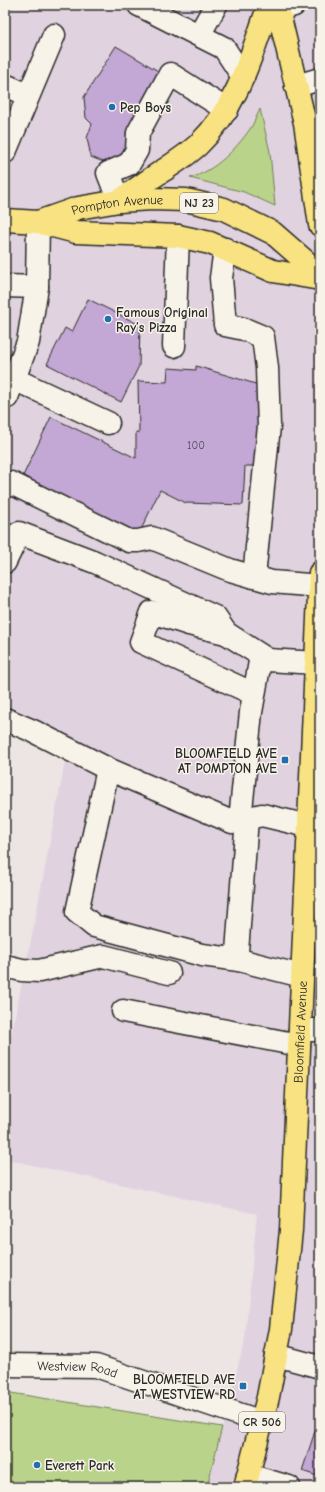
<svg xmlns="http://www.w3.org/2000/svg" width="325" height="1492" viewBox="0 0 325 1492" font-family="'Comic Neue',sans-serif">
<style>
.built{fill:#e0d2df}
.green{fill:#bad38a;stroke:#727f5a}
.building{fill:#c3a7d4;stroke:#2b2b2b}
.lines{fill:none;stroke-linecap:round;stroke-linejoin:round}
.minor-casing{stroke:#2b2b2b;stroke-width:25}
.major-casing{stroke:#2b2b2b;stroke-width:25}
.minor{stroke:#f7f3e8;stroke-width:22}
.major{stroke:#f8e281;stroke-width:22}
.poi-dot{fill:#1f6fb2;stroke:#f7f3e8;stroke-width:1.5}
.labels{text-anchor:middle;stroke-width:3;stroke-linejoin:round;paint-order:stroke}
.number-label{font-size:11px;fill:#514a55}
.shield{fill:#f7f3e8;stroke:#686764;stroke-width:1}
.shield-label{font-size:12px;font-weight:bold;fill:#2b2b2b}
.poi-label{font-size:13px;font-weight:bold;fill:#2b2b2b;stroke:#f7f3e8;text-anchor:start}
.street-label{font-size:13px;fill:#2b2b2b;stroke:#f7f3e8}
</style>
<rect width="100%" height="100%" fill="#ede4e4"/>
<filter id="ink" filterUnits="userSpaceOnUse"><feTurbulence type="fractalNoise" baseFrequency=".025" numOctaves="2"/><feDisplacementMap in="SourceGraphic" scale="8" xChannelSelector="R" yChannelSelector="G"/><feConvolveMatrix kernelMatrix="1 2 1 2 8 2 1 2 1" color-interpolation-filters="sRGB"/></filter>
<g filter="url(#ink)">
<path class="built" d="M5,5H320V1487H207L245,1339L257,1214L5,1159V1063L33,931L66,757L5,728Z"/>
<path class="green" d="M260,109L270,152L275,206L244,192L190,178C215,171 236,149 250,129C254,123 257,115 260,109Z
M5,1392L222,1427L207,1487H5Z"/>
<path class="building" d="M116,46L160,72L126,133L128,146L118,160L106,163L91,157L87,138L92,124L86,118L84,97Z
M88,299L140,325L139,366L121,402L47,364L65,328L72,332Z
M5,302H7L5,340Z
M196,366L259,385L256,466H245L243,505L186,503L160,490L139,534L22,478L51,417L136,458V432H139L138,381L167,382L168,368L196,370Z
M317,1425L320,1426V1477L302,1471Z"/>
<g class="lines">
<defs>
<g id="minor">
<path d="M139,5L224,48L243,77"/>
<path d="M278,10L294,5"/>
<path d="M199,35L216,5"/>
<path d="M5,85L28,95"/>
<path d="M296,86L320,79"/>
<path d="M5,152L54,35"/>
<path d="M119,201L108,173L129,164L137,150L138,133L170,74L227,110"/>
<path d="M225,249L221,278L225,325L244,329L263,337L267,368L269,426L254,577"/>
<path d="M5,286L37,287"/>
<path d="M174,346L178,236"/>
<path d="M14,379L108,423"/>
<path d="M5,396L7,397L28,342L37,287L38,222"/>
<path d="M5,487L11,483L129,541H138L152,538L230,570L272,582L320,586"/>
<path d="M5,562L19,533L95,562L215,617L226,633L268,660L316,663"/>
<path d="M226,633L189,624L152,612L141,642L254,694"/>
<path d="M5,719L33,731L108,769L232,822L262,815L308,826H320"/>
<path d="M108,769L77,912L94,926L202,955L239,960L302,976"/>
<path d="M240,820L251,712L261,656"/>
<path d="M239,960L237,952L247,818"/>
<path d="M5,966L22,970L39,971L103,956L169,973"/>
<path d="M123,1011L299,1045"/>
<path d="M300,1030H320"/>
<path d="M276,1355L320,1367"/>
<path id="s1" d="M5,1365L96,1366L262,1422"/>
<path d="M248,1475L289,1487"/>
</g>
<g id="major">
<path d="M277,5L305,123L320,225"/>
<path d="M119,201C134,191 148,180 164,170C176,162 187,155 198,145C238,107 251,55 269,5"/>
<path d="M5,220L38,222L76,232L178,236L210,243L273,271L320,279"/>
<path id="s2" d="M38,222L78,208L119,201L151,199L186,200L224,209L273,233L320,274"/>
<path id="s3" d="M245,1487L268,1397L281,1329L291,1230L320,573"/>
</g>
</defs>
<use href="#minor" class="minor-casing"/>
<use href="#major" class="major-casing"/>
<use href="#minor" class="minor"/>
<use href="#major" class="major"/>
</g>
</g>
<g class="poi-dot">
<circle cx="112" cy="107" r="4"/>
<circle cx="108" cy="319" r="4"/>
<rect x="281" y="756" width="8" height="8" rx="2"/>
<rect x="239" y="1382" width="8" height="8" rx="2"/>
<circle cx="37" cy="1465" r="4"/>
</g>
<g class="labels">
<g class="number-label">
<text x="196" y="449">100</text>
</g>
<g class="shield">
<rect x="180" y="193" width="38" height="20" rx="3"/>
<rect x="239" y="1412" width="46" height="20" rx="3"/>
</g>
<g class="shield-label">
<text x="199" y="207">NJ 23</text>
<text x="262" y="1426">CR 506</text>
</g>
<g class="poi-label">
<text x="120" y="112">Pep Boys</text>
<text x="116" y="317">Famous Original<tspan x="116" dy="15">Ray’s Pizza</tspan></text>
<text x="277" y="758" text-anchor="end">BLOOMFIELD AVE<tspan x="277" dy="15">AT POMPTON AVE</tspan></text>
<text x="235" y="1384" text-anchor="end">BLOOMFIELD AVE<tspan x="235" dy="15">AT WESTVIEW RD</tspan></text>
<text x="45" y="1470">Everett Park</text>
</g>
<g class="street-label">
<text dy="5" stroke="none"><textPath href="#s2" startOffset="82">Pompton Avenue</textPath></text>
<text dy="5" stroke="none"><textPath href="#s3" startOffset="460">Bloomfield Avenue</textPath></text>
<text dy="5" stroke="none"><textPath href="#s1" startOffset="73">Westview Road</textPath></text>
</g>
</g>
<rect width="325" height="1492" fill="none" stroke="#f7f3e8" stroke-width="20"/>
<rect x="10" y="10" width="305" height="1472" fill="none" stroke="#2b2b2b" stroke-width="1.5" filter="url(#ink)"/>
</svg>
